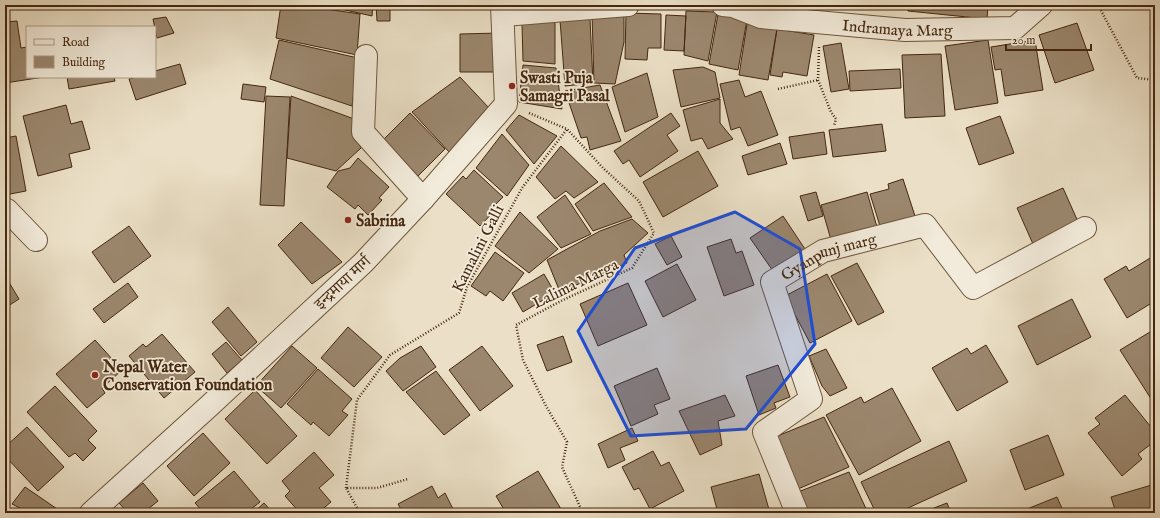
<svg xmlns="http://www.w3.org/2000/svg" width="1160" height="518" viewBox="0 0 1160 518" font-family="'IM FELL English','Noto Serif Devanagari',serif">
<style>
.building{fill:#9b876e;stroke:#45270e}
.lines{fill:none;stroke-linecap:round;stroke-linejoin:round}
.minor-casing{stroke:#6e553c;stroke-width:24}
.path{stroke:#45270e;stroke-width:2.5;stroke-dasharray:1 2;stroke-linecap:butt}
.minor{stroke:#f2ebdb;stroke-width:22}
.marked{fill:#1d4ed8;fill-opacity:0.2;stroke:#1d4ed8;stroke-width:3;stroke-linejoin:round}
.poi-dot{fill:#8f2418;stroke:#f2ebdb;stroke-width:1.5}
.labels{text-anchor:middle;stroke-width:3.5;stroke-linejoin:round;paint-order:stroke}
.street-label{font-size:16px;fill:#45270e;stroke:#f2ebdb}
.poi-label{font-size:16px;font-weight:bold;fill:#45270e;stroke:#f2ebdb;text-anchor:start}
</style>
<rect width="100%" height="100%" fill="#ebe0c7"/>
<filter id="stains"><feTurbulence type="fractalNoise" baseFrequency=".005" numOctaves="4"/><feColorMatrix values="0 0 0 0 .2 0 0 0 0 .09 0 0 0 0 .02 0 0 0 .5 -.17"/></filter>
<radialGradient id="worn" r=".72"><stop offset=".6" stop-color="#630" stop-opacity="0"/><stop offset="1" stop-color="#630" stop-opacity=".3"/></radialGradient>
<path class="building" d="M281,5H299L360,14L357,55L276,38Z
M323,5H373L372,16Z
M376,5H390V21H377Z
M908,5H988L987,19L908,11Z
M719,9L748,14L738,70L709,64Z
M686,11L717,12L708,61L684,55Z
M592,13H624V42L615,84L594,83Z
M626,13L661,14V48H648L647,60L625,59Z
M666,15L686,16L684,51L664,50Z
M166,17L174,33L157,38L153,19Z
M748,18L778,23L768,80L739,75Z
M590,19L593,83L565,86L560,20Z
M17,21L21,48L27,47V77H44L5,83V22Z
M555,22V64L523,61L522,24Z
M1077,23L1094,70L1055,83L1039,35Z
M1155,27V41L1150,28Z
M777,29L814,35L807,76L783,72L782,77L770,75Z
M499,33V72H460V34Z
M279,40L358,58L352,106L270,79Z
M988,40L998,103L955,110L945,46Z
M1035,40L1043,90L1005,96L1001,69L995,70L991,47Z
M841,43L849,89L831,92L823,46Z
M941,54L945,116L905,118L902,55Z
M180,64L186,84L136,100L129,79L137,77H155V71Z
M523,65L556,68L562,109L519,102Z
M703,67L715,72L720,98L681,107L673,70Z
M900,69L901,88L850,91L849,71Z
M647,73L658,117L625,132L612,87Z
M67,77H114L115,81L69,89Z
M460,77L489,108L450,153L412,112Z
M739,80L745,97L761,91L778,135L748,146L740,127L731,130L720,84Z
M243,84L266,87L264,102L241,99Z
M600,85L621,141L590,150L587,137L581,138L565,91Z
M266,96L290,97L284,206L260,205Z
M291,96L357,120L361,148L336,171L287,158Z
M720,99V123L733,139L708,149L702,138L691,141L683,110Z
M66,105L71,124L82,121L90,149L69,154L72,167L38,176L23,116Z
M410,113L445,149L416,178L381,142Z
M671,113L680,126L667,135L678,151L640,177L629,160L623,164L614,151Z
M519,115L557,136L534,164L506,130Z
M1000,116L1014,153L979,165L966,128Z
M882,124L886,151L833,157L829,130Z
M824,132L827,154L793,159L789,137Z
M502,134L529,165L507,196L476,168Z
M16,136L26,191L5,195V138Z
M780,143L787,164L748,175L742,156Z
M561,146L598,182L574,198L566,191L555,199L536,177Z
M698,151L718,186L663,217L643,182Z
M358,158L389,187L379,198L382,200L368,215L358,205L355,209L327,187L338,171L350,168Z
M474,170L503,197L495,205L498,207L480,226L446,194L463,176L466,179Z
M903,179L915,216L880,226L870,194L889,189L888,184Z
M604,183L632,217L593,231L575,204Z
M1063,188L1079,224L1033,244L1017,208Z
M816,192L823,216L808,221L800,196Z
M867,192L877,227L831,240L821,205Z
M565,195L591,234L561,248L537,217Z
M520,212L558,249L529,273L495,246Z
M783,216L805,249L773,271L750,238Z
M632,219L648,233L624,255L627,263L560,292L547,260L600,231Z
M301,222L342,262L312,284L278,245Z
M129,226L151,256L114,283L92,252Z
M671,236L682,257L667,265L655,244Z
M731,239L736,253L742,251L754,285L724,296L707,247Z
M495,252L524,273L503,301L490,291L486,296L471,286Z
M1155,255V301L1127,318L1104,279L1126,266L1129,271Z
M857,263L884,312L858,325L831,276Z
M677,264L696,300L663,317L645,281Z
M544,274L555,293L523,312L512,293Z
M827,274L852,321L810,343L785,296Z
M7,279L19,299L5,308V280Z
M128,283L138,297L104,323L93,309Z
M628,283L647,325L598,346L580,304Z
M1072,299L1091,337L1037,365L1018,326Z
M228,307L257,342L241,356L212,322Z
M348,327L382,357L354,387L321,358Z
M1155,329V401L1153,402L1120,350Z
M162,334L195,372L164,398L129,356L143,344L146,347Z
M563,336L572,362L547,371L537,345Z
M95,340L122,370L102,388L105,393L87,408L56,374Z
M226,342L242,360L227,373L212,354Z
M986,345L1008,382L957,411L932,368L967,348L971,354Z
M292,346L317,368L281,408L256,386Z
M421,346L436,367L403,391L386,371L400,358Z
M482,346L513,386L480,411L449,370Z
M826,349L847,388L830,396L822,386L809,356Z
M778,365L790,397L774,403L776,408L759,415L746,376Z
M657,368L670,399L654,405L658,414L631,426L614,386Z
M318,369L352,399L342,411L348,415L329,436L313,422L311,425L287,404Z
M436,371L470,415L444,435L406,392Z
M55,386L97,431L88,440L96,448L83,461L75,453L69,457L27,412Z
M892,388L921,441L859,475L826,415L861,397L864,403Z
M255,390L297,436L267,464L225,419Z
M725,395L735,416L718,421L722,445L700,455L679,411Z
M1125,395L1155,432V441L1138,454L1142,459L1122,476L1088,433L1100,424L1095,418Z
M824,417L849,467L798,489L775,437Z
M27,427L64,467L38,491L5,456V447Z
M632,428L638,441L620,448L625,460L608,468L598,444Z
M203,433L230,463L194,496L167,466Z
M1048,435L1064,475L1025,490L1010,450Z
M949,441L967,481L897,513H876L861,482Z
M653,451L661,466L669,462L684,491L650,509L639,488L634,490L622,467Z
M314,452L334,475L319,488L331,502L318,513H300L285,496L290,491L282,481Z
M234,471L260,502L246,513H204L195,503Z
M538,471L561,509L555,513H506L496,496Z
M849,472L868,513H809L798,492Z
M759,474L770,513H718L711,487Z
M143,483L158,501L143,513H128L119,503Z
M1155,484V513H1116L1111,497Z
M432,486L438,498L445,493L455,513H403L398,504Z
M25,487L63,513H16L20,508L12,504Z
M1057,497L1064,513H1017Z
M264,503L273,513H253Z
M947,503L951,513H921Z"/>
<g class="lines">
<defs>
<g id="minor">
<path id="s1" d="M723,5L733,6L761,17L905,30L1015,28L1041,5"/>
<path d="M503,15L628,5"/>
<path d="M366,56L363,132L423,199"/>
<path d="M5,210H7L36,240"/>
<path d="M91,513L208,407L363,263L423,199L506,104L502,5"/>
<path id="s2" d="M797,513L764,432L811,399L772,282L823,251L925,225L973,288L1085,228"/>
</g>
</defs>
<use href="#minor" class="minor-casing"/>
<path class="path" d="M1098,5L1137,78L1155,80
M819,47L818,80L831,112L836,119L834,126
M778,89L818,80
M529,113L567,129L603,168L639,201L654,233L632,268L561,301L516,325L523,360L546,406L567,442L562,467L581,509L576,513
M346,488L357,400L390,355L459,313L467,287L522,188L567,129
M360,513L346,488H377L408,479"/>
<use href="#minor" class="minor"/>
</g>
<path class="marked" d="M735,212L800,249L815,344L746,429L631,436L578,331L635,248Z"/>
<g class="poi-dot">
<circle cx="512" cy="86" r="4"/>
<circle cx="348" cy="220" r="4"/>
<circle cx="95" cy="375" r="4"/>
</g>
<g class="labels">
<g class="street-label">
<text dy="6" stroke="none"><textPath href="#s1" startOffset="177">Indramaya Marg</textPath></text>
<text transform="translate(477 248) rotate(-63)" y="6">Kamalini Galli</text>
<text dy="6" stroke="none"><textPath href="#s2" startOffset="331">Gyanpunj marg</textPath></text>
<text transform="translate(342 282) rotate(-43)" y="6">इन्द्रमाया मार्ग</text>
<text transform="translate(575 283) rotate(-26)" y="6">Lalima Marga</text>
</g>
<g class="poi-label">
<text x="520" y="83">Swasti Puja<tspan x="520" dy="18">Samagri Pasal</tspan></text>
<text x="356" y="226">Sabrina</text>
<text x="103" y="372">Nepal Water<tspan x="103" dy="18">Conservation Foundation</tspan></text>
</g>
</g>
<rect width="1160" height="518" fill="none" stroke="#ebe0c7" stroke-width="20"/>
<rect x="6" y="6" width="1148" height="506" fill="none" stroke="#45270e" stroke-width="2"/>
<rect x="10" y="10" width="1140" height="498" fill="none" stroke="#45270e"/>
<rect x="26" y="26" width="130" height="52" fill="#f2ebdb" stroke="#ad9d89"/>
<rect x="34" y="39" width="20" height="6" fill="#f2ebdb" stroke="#ad9d89"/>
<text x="62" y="46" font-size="12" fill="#45270e">Road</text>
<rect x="34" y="56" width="20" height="12" fill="#9b876e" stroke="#ad9d89"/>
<text x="62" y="66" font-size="12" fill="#45270e">Building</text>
<path d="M1006 44v6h85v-6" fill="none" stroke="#45270e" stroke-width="2"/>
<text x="1012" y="44" font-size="12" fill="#45270e" stroke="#f2ebdb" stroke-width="3" paint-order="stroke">20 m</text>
<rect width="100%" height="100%" filter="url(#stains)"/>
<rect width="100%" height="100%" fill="url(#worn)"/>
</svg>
